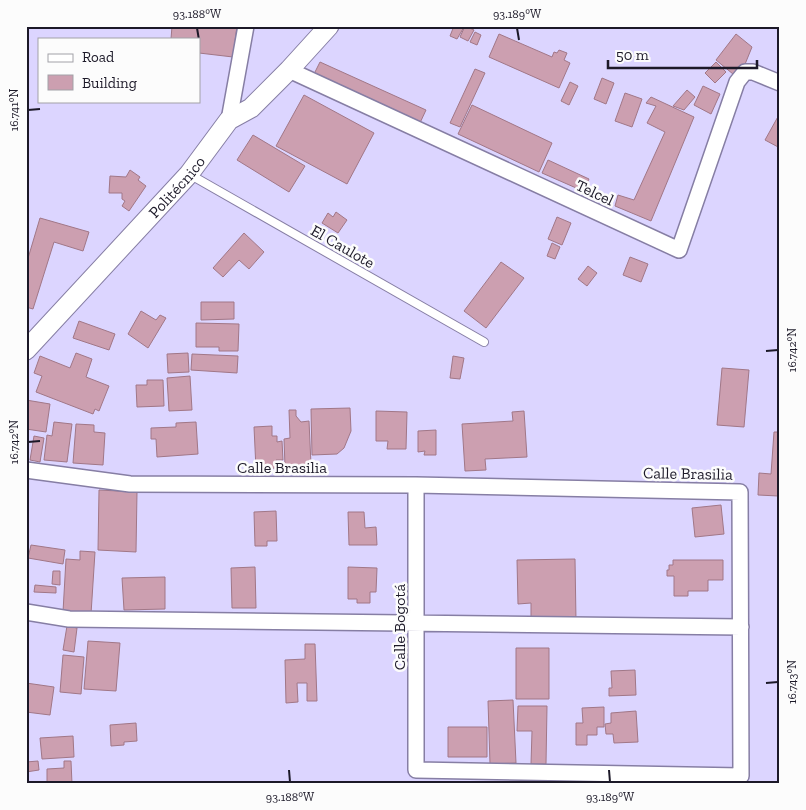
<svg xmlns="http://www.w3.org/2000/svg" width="806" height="810" viewBox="0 0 806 810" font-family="'Zilla Slab',serif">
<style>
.building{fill:#cc9fb0;stroke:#a17787}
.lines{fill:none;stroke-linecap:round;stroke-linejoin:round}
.service-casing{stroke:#867ea4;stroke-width:10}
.minor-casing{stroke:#867ea4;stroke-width:18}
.tertiary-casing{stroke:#867ea4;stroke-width:21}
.service{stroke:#fff;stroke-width:8}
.minor{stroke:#fff;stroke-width:15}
.tertiary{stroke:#fff;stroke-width:19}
.ticks{fill:none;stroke:#1c1928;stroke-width:2}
.labels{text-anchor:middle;stroke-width:5;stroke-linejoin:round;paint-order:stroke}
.street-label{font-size:16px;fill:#1c1928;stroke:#fcfcfc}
.neatline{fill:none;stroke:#1c1928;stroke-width:2}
.ticks-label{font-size:12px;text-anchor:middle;fill:#1c1928}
</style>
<rect width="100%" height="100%" fill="#dcd5ff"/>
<path class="building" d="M172,26H237L233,57L199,53V39H171Z
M454,26L464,27L457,39L450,36Z
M465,26L474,30L468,41L460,37Z
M475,32L481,35L477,45L470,42Z
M499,34L552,57L554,52L557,53L559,50L567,53L564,60L570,63L559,88L489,57Z
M736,34L752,47L739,79L716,60Z
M320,62L426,110L419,125L313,76Z
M716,62L726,72L715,83L705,73Z
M475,69L485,73L460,127L450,123Z
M602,78L614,83L606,104L594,99Z
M570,82L578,86L569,105L561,101Z
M703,86L720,94L711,114L694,105Z
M687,90L695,97L684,110L673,106Z
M625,93L642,99L632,127L615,121Z
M304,95L374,133L347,184L276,146Z
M651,97L694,117L651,221L615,206L618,195L634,200L665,132L647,123L656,106L646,103Z
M472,105L552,143L539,172L458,134Z
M780,113V148L765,140Z
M253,135L305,166L289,192L237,160Z
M548,160L589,179L583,191L542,173Z
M130,170L140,177L138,180L146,186L129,211L122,206L125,201L122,199V193H109L110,176L126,177Z
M336,212L347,220L338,233L322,223L328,213L333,217Z
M557,217L571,223L562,245L548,239Z
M40,218L89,232L83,251L54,242L33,309L26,307V265Z
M244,233L264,252L249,269L239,260L223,277L213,268Z
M552,243L560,247L555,259L547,256Z
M630,257L648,264L641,282L623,275Z
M501,262L524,278L486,328L464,311Z
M588,266L597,273L587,286L578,279Z
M201,302H234V319L201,320Z
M141,311L156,320L160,315L166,318L148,348L128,334Z
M79,321L115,334L109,350L73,338Z
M196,323L239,324L238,351H219V347H196Z
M76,353L92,359L86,377L109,386L99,411L95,409L93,414L36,392L42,376L34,373L40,356L70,368Z
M188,353L189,372L168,373L167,354Z
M192,354L238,356L237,373L191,370Z
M453,356L464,358L460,379L450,378Z
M722,368L749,370L744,427L717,425Z
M190,376L192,410L169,411L167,378Z
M147,380H163L164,406L137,407L136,385H147Z
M26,400L50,404L46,432L26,429Z
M350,408L351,431L344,448L337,454L312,455L311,409Z
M289,410H296V416L301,422L309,421L311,465L285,466L284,439L290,438Z
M376,411L407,412L406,449H387L388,441H376Z
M524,411L527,457L485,459L486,470L465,471L462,424L513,421L512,412Z
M54,422L72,424L67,462L44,460L47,435L52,436Z
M196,422L198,454L157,457L156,439H151V428L176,427V423Z
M76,424L94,425V432L105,433L103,465L73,463Z
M272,426V436H277V442L282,441L283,460H276V468L256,469L254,427Z
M436,430V455H424L425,451L418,452V431Z
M774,432H780V482L778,496L758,495L759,473L771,474Z
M34,436L44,438L40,462L30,460Z
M99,490L137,492L136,552L98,550Z
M721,505L724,534L695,537L692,508Z
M276,511L277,541H267V546H255L254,512Z
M348,512H364L365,528L376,527L377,545H349Z
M31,545L65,550L63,564L28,558Z
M80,551L95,552L91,614L63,612L66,559L80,560Z
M575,559L576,621H531V603L518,604L517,560Z
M673,560H723V580H708V591H688V596H674V576H667V570H669V565H673Z
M255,567L256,608H232L231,568Z
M348,567L377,568L376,592H370V603H357V599H348Z
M53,571H60V585L52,584Z
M165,577V609L124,610L122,578Z
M35,585L56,587V593L34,592Z
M67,626L77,628L74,652L63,650Z
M88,641L120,643L116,691L84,689Z
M305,644H315L317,701H307V683H297L298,702L286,703L285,660L305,659Z
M516,648H549V699H516Z
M63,655L84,657L81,694L60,692Z
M635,670L636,695L609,696V688H612L611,671Z
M26,683L54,687L50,715L26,712Z
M513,700L516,763L490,764L488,701Z
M518,706H547L546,764H531L532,731H517Z
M604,707V727H597V735H587V745H576V723H583L582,708Z
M636,711L638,742L614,743L613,734H606L605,724L611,723V713Z
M136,723L137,741L124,742V745L111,746L110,725Z
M448,727H487V757H448Z
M73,736L74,757L42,759L40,738Z
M38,761L39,770L26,772V762Z
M64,761H71L72,784H47V769L64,768Z"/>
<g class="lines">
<defs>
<path id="service" d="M189,174L484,342"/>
<path id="minor" d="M289,70L679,250L737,82L745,72H753L780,83
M229,120L246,26
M26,470L130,484L416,485L740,492L741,776L416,770V485
M26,612L69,619L741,627"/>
<g id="tertiary">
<path id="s1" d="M26,350L189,174L229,120L251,108L289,70L329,26"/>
</g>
</defs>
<use href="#service" class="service-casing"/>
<use href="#minor" class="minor-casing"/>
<use href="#tertiary" class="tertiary-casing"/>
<use href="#service" class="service"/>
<use href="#minor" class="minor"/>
<use href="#tertiary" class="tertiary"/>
</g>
<path class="ticks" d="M197,28L199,40M517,28L519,40M28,110L40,109M766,351L778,350M28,442L40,441M766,683L778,682M289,770L290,782M609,770L610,782"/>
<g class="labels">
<g class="street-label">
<text dy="6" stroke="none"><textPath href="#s1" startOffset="222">Politécnico</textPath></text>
<text transform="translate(595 192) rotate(25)" y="6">Telcel</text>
<text transform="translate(343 246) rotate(30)" y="6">El Caulote</text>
<text x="282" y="473">Calle Brasilia</text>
<text transform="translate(688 473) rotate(1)" y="6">Calle Brasilia</text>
<text transform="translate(399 627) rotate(-90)" y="6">Calle Bogotá</text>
</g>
</g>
<rect width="806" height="810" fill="none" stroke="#fcfcfc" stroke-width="55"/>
<rect x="38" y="38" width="162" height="65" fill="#fcfcfc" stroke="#a2a1a7"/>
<rect x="48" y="54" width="25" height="8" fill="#ffffff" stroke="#a2a1a7"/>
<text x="82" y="62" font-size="15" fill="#1c1928">Road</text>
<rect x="48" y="75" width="25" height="15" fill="#cc9fb0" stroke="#a2a1a7"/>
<text x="82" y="88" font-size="15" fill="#1c1928">Building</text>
<path d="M608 60v8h149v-8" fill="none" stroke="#1c1928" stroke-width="2.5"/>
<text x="616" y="60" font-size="15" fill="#1c1928" stroke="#fcfcfc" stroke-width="4" paint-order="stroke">50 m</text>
<rect x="28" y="28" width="750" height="754" class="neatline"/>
<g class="ticks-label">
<text x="197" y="18">93.188°W</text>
<text x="517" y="18">93.189°W</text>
<text transform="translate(14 110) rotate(-90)" y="4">16.741°N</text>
<text transform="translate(792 350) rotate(-90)" y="4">16.742°N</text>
<text transform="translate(14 442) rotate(-90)" y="4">16.742°N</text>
<text transform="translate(792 682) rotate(-90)" y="4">16.743°N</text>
<text x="290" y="801">93.188°W</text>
<text x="610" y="801">93.189°W</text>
</g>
</svg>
